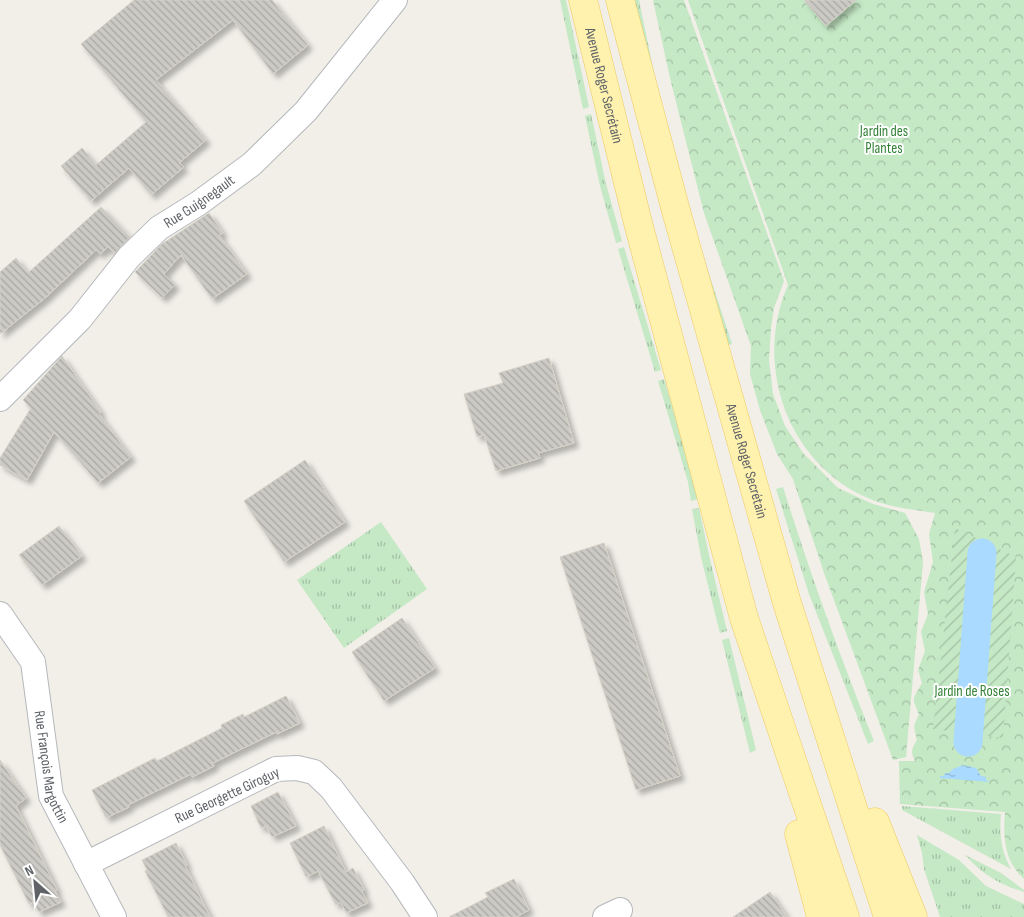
<svg xmlns="http://www.w3.org/2000/svg" width="1024" height="917" viewBox="0 0 1024 917" font-family="'Sofia Sans Condensed',sans-serif">
<style>
.grass{fill:url(#grass-tufts)}
.park{fill:url(#park-crowns)}
.garden{fill:url(#garden-furrows)}
.water{fill:url(#water-ripples)}
.lines{fill:none;stroke-linecap:round;stroke-linejoin:round}
.canal{stroke:#aadaff;stroke-width:29}
.building{fill:url(#building-back-hatch);stroke:#d6d1c6;filter:url(#shadow)}
.minor-casing{stroke:#b5b8bc;stroke-width:26}
.primary-casing{stroke:#f2c960;stroke-width:29}
.minor{stroke:#fff;stroke-width:24}
.primary{stroke:#fff2af;stroke-width:28}
.labels{text-anchor:middle;stroke-width:4;stroke-linejoin:round;paint-order:stroke}
.street-label{font-size:15px;fill:#5f6368;stroke:#fff}
.park-label{font-size:15px;fill:#348238;stroke:#fff}
</style>
<defs>
<pattern id="grass-tufts" width="24" height="20" patternUnits="userSpaceOnUse" patternTransform="scale(1.25)"><rect width="24" height="20" fill="#c5e8c5"/><path d="M3 7l-1-3M5 7V3M7 7l1-3M15 17l-1-3M17 17v-4M19 17l1-3" fill="none" stroke="#a3c0a4"/></pattern>
<pattern id="park-crowns" width="20" height="18" patternUnits="userSpaceOnUse" patternTransform="scale(1.25)"><rect width="20" height="18" fill="#c5e8c5"/><path d="M2 6a3 3 0 1 1 6 0M12 15a3 3 0 1 1 6 0" fill="none" stroke="#a3c0a4"/></pattern>
<pattern id="garden-furrows" width="10" height="10" patternUnits="userSpaceOnUse" patternTransform="scale(1.25)"><rect width="10" height="10" fill="#c5e8c5"/><path d="M-1 1l2-2M0 10L10 0M9 11l2-2" fill="none" stroke="#a3c0a4"/></pattern>
<pattern id="water-ripples" width="26" height="14" patternUnits="userSpaceOnUse" patternTransform="scale(1.25)"><rect width="26" height="14" fill="#aadaff"/><path d="M2 4q2-2 4 0t4 0M15 11q2-2 4 0t4 0" fill="none" stroke="#8eb4d2"/></pattern>
<pattern id="building-back-hatch" width="6" height="6" patternUnits="userSpaceOnUse" patternTransform="scale(1.25)"><rect width="6" height="6" fill="#cccac5"/><path d="M-1 5l2 2M0 0l6 6M5-1l2 2" fill="none" stroke="#a9a8a4"/></pattern>
<filter id="shadow"><feDropShadow dx="4.5" dy="4.5" stdDeviation="2.5" flood-color="#0004"/></filter>
</defs>
<rect width="100%" height="100%" fill="#f1efe8"/>
<path class="grass" d="M560,0H566L589,107L583,109Z
M633,0H639L659,97L694,228L732,344L728,345L697,256Z
M591,114L606,184L622,241L616,243L600,186L585,116Z
M624,247L661,370L655,372L618,249Z
M664,379L695,479L698,499L691,501L688,482L658,381Z
M783,487C810,573 840,657 874,741L868,744L809,594L776,489Z
M699,508L709,555L727,631L720,633L701,557L692,509Z
M381,522L427,589L344,648L297,580Z
M729,638L756,750L750,753L722,640Z
M902,806L1001,814C999,834 1001,851 1011,869L902,810Z
M917,835L959,860L986,886L1024,904V917H940L924,869L922,853Z
M965,855L1001,873L1024,890V892C998,884 984,875 965,855Z"/>
<path class="park" d="M653,0H684L784,281L774,308L771,328L769,360L773,394L785,426L803,453L838,488L873,504L905,513L919,539L923,562L906,757L893,760L824,573L793,479L777,454L760,410L750,374L751,346L704,213L670,78Z
M688,0H1024V879C1004,861 1003,837 1005,812L900,804L899,761H915C910,751 912,749 917,740C914,726 912,728 919,715L914,702V697L922,683L918,670L925,651L921,632L928,614L924,592L933,562L929,534L935,513C912,509 890,508 868,498C787,463 753,364 788,285Z"/>
<path class="garden" d="M955,528L1016,557L1003,738L933,729Z"/>
<path class="water" d="M963,765L976,768L981,776L986,777V780L990,782L940,778V776H944L945,773H949L953,769Z"/>
<g class="lines">
<path class="canal" d="M968,742L982,553"/>
</g>
<path class="building" d="M134,0H272L308,45L273,74L233,20L156,80L206,140L179,163L184,167L151,195L129,168L91,201L61,166L82,148L96,165L146,122L81,44Z
M804,0H856L826,26Z
M101,207L130,237L115,253L108,247L100,254L96,250L45,298L0,334V272L16,258L28,273Z
M209,213L223,233L219,235L247,274L212,299L181,255L164,274L175,285L162,298L135,272L162,244Z
M62,356L101,412L99,414L131,457L98,483L54,432L27,480L0,465V458L31,408L23,400Z
M549,358L574,443L538,453L540,458L496,471L484,435L477,437L464,394L503,383L499,373Z
M305,460L345,522L284,562L244,501Z
M59,526L82,556L42,585L19,555Z
M604,543L680,776L636,790L560,557Z
M402,618L435,668L384,701L352,652Z
M286,696L300,723L277,734L276,732L213,763L214,766L192,777L191,774L128,805L129,807L106,818L92,790L155,758L157,761L222,728L221,725L243,714L244,717Z
M0,760L26,798L16,806L57,890L55,891L61,902L39,912L33,902L29,904L0,845Z
M278,792L296,826L272,837L266,826L261,828L251,806Z
M324,826L346,872L353,868L364,890L362,892L368,903L346,913L341,902L336,905L318,871L306,877L290,843Z
M176,843L187,865L185,866L210,917H168L145,871L147,870L142,860Z
M514,879L529,910L516,917H449L488,897L485,893Z
M770,892L787,917H733Z"/>
<g class="lines">
<defs>
<g id="minor">
<path id="s1" d="M0,399L80,319L129,257L159,228L199,203L252,164L306,111L395,0"/>
<path id="s2" d="M0,614L33,662L51,796L114,917"/>
<path d="M86,864L276,769L297,768L314,772L331,788L402,882L425,917"/>
<path d="M605,917L620,910"/>
</g>
<g id="primary">
<path id="s3" d="M583,0L638,223L744,618L845,917"/>
<path id="s4" d="M620,0L676,211L787,603L888,917"/>
<path d="M875,822L913,917"/>
<path d="M799,834L821,917"/>
</g>
</defs>
<use href="#minor" class="minor-casing"/>
<use href="#primary" class="primary-casing"/>
<use href="#minor" class="minor"/>
<use href="#primary" class="primary"/>
</g>
<g class="labels">
<g class="street-label">
<text dy="5" stroke="none"><textPath href="#s3" startOffset="88">Avenue Roger Secrétain</textPath></text>
<text dy="5" stroke="none"><textPath href="#s1" startOffset="282">Rue Guignegault</textPath></text>
<text dy="5" stroke="none"><textPath href="#s4" startOffset="478">Avenue Roger Secrétain</textPath></text>
<text dy="5" stroke="none"><textPath href="#s2" startOffset="165">Rue François Margottin</textPath></text>
<text transform="translate(227 795) rotate(-25)" y="5">Rue Georgette Giroguy</text>
</g>
<g class="park-label">
<text x="884" y="136">Jardin des<tspan x="884" dy="17">Plantes</tspan></text>
<text x="972" y="696">Jardin de Roses</text>
</g>
</g>
<g transform="translate(35 882) rotate(333)" stroke="#ffffff" stroke-width="4" paint-order="stroke">
<path d="M0-4L9 19L0 12L-9 19Z" fill="#5f6368"/>
<text y="-8" font-size="14" font-weight="bold" text-anchor="middle" fill="#5f6368">N</text>
</g>
</svg>
